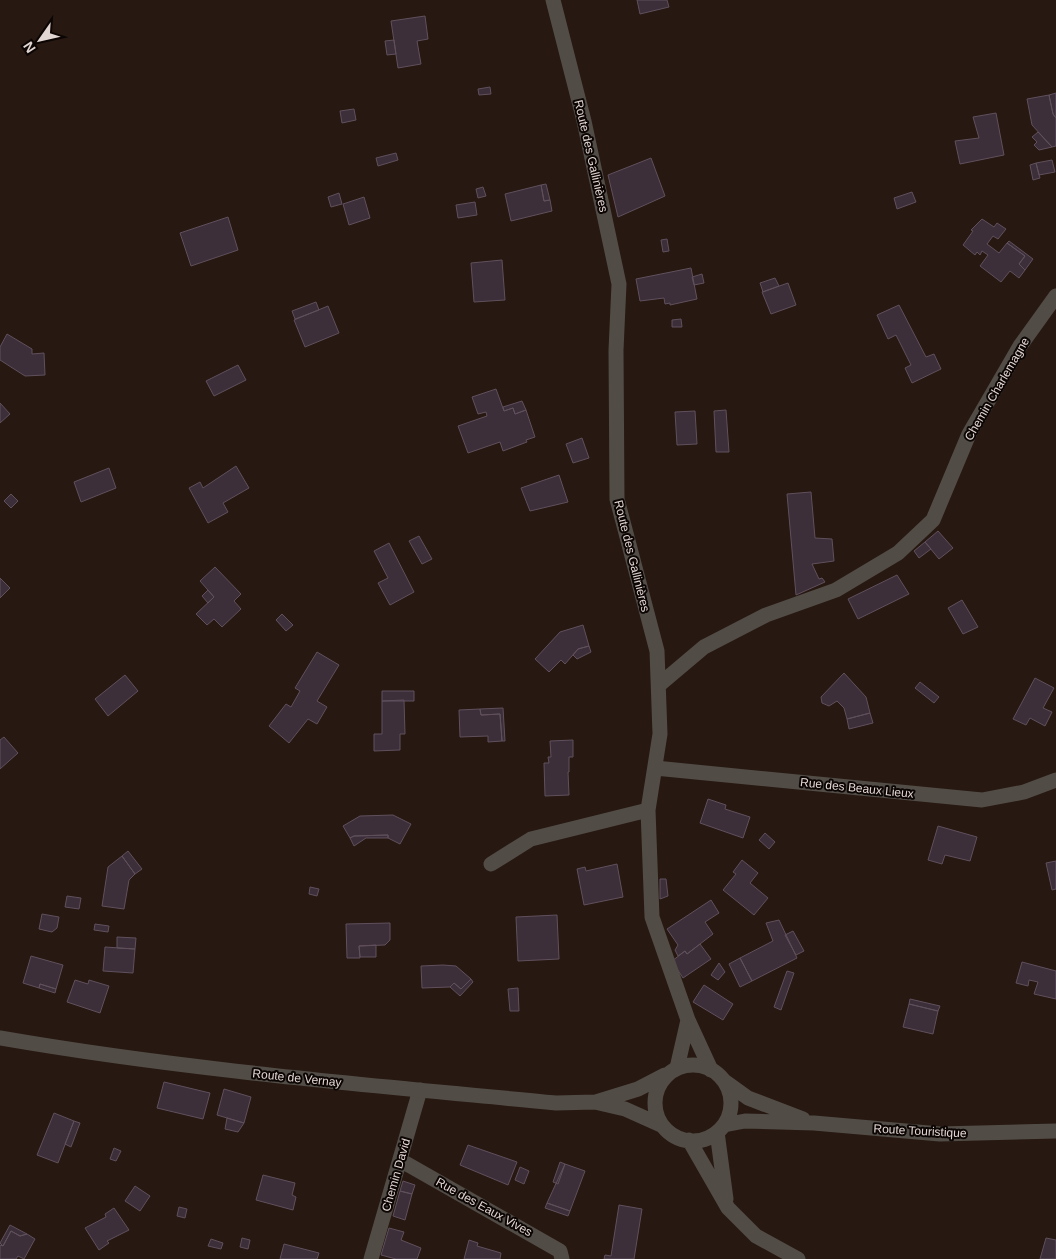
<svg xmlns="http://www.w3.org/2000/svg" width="1056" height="1259" viewBox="0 0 1056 1259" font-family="Arial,sans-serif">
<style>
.building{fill:#3d2f3a;stroke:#5f505c}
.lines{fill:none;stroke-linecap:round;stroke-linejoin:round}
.minor{stroke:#524c46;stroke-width:15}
.tertiary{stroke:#524c46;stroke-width:15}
.labels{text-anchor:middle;stroke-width:4;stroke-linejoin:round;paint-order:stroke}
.street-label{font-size:12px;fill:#e2d6d2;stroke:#0b0504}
</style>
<rect width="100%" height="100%" fill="#271812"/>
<path class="building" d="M637,0H667L669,7L640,14Z
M425,16L428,39L417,41L421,64L398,68L391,21Z
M394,40L396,54L387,55L385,41Z
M490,87L491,94L479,95L478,89Z
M1056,93V118L1053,114L1049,95Z
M1049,95L1053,114L1056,118V146L1052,147L1032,125L1027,99Z
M354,109L356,120L342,123L340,111Z
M996,113L1004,155L960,164L955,141L979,138L973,117Z
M1038,132L1052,147L1039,150L1034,145L1037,142L1032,137Z
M396,153L398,160L378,166L376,158Z
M651,158L665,196L618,217L608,175Z
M1052,160L1055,172L1039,175L1036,163Z
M1036,163L1040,178L1033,180L1030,165Z
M546,184L550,200L544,201L541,185Z
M541,185L544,201L550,200L552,211L511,221L505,194Z
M483,187L486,196L478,198L476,189Z
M912,192L916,202L897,209L894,198Z
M339,193L342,204L331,207L328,197Z
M364,197L370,218L349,225L343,204Z
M475,202L477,215L458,218L456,205Z
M228,217L238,250L191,266L180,233Z
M982,219L994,227L997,223L1006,229L998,239L993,236L987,244L999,253L1007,243L1025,256L1019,264L1025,270L1019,278L1010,271L1001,282L980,266L988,255L982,251L980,255L977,252L975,255L963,245L973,231L971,230Z
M667,239L669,251L663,252L661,240Z
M1009,241L1033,259L1025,270L1019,264L1025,256L1007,243Z
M502,260L505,300L474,302L471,263Z
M691,268L697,299L670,305V303L665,304L664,298L640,301L636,279Z
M702,274L704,283L694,285L692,277Z
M775,278L779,286L763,292L760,283Z
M788,283L796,305L771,314L762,292Z
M316,302L319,310L295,319L292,311Z
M899,305L926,357L934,354L941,369L912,383L905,368L911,365L896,335L888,339L877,315Z
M328,306L339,333L305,347L294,320Z
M681,319L682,327H672V320Z
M7,334L32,349V354L44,353L45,375L25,376L0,360V347Z
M238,365L246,380L214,396L206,381Z
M496,389L504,411L513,408L515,414L526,410L535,437L526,440L527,442L503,451L500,442L468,453L458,426L487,416L486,412L478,414L472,397Z
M522,401L526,410L515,414L513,408L504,411L503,407Z
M0,403L10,414L0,423Z
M726,410L729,452H716L714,411Z
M695,411L697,444L677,445L675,412Z
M582,438L589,458L573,463L566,444Z
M236,466L249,488L223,503L228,512L208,523L189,488L200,482L203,488Z
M109,468L116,488L81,502L74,482Z
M559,475L568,502L530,511L521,488Z
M811,492L815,538L832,539L834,561L812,564L819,579L822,578L825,582L796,595L787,494Z
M11,494L18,501L11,508L4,501Z
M938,531L953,548L939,559L925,542Z
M419,536L432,559L422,564L409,541Z
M925,542L931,549L919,558L914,551Z
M389,543L414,592L390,605L378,583L388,578L374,551Z
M215,567L241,594L234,601L241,609L222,627L214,619L207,625L196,614L214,597L200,581Z
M897,575L909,594L858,619L848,599Z
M0,578L10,588L0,598Z
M208,590L214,597L208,603L202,596Z
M962,600L978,627L963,634L948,608Z
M282,614L293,625L286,631L276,620Z
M583,625L589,646L578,649L565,664L561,660L549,672L535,659L560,632Z
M589,646L591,652L577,659L573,655L578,649Z
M317,652L339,665L317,701L327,707L317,724L308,719L289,743L269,726L286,704L291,707L300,691L295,688Z
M844,673L866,697L870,713L847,719L844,708L837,701L829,706L822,703L821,697Z
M125,675L138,691L108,716L95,699Z
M1035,678L1054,688L1043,708L1052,712L1045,726L1030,718L1026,725L1013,719Z
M920,682L939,697L934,703L915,688Z
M382,691H414V701H382Z
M404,700L405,734H400V750L374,751V734H382V701Z
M503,708L505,741H502L500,714L481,715L480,709Z
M480,709L481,715L500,714L502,741L488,742V736L460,737L459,710Z
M870,713L873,723L849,729L847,719Z
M4,737L18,753L0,769V740Z
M573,740V757H569V772H568L569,795L545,796L544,763H549L548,757H551L550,741Z
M708,799L726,805L725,809L750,817L743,838L700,823Z
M393,815L411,824L400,844L388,838V835L354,836L350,838L343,826L360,816Z
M938,826L977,837L970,861L945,855L942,864L928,860Z
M765,833L775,842L769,849L759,840Z
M388,835V838H366L354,846L350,838L354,836Z
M128,851L142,869L135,874L122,856Z
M122,856L135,874L129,880L124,909L102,906L108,867Z
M742,860L758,873L750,883L768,898L754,915L723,890L736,874L733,872Z
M1056,861V889L1052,890L1046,863Z
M617,864L623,897L584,905L577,869L585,867L586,871Z
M660,879H666L668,896L660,899Z
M310,887L319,889L317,896L309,894Z
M67,896L81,898L79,909L65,907Z
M711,900L719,913L705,922L713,934L687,954L685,951L678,956L675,950L678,945L667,929Z
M42,914L59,917L57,928L52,932L39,929Z
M557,915L559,959L518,961L516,917Z
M779,920L797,958L752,981L740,958L773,941L766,923Z
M390,923V940L385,945L359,946L360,958H347L346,924Z
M95,924L109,926L108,932L94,930Z
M793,931L804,951L796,955L785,935Z
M117,937L136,938L135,949L117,948Z
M700,944L711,959L683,978L672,961L685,951L687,954Z
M376,945V957H360L359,946Z
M105,947L135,949L133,973L103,971Z
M31,956L63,965L56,989L40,984L39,988L23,983Z
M740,958L752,981L740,987L729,964Z
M1022,962L1056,971V999L1034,994L1038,982L1029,980L1028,986L1016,983Z
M719,963L725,972L718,980L711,975Z
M443,965L456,966L471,979L461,989L454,983L450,987L422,988L421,966Z
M787,971L794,973L781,1010L774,1007Z
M471,979L473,982L460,996L450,987L454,983L461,989Z
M75,980L88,984L89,980L109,986L100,1013L67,1002Z
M40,984L56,989L55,993L39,988Z
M704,985L733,1004L723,1020L693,1002Z
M518,988L519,1011H510L508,989Z
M910,999L940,1006L938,1011L909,1004Z
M909,1004L938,1011L933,1034L903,1027Z
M164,1082L210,1093L203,1119L157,1108Z
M224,1089L251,1097L244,1123L217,1115Z
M54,1113L74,1121L58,1163L37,1155Z
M227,1118L244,1123L238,1132L225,1129Z
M74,1121L80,1123L71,1147L65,1144Z
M468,1145L517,1162L508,1185L460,1165Z
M114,1148L121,1151L116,1161L110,1159Z
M560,1162L565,1164L558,1184L553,1182Z
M565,1164L585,1171L570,1211L547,1203Z
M520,1167L529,1171L524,1184L515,1180Z
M263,1175L295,1183L292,1195L296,1197L293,1210L256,1200Z
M403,1181L415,1185L412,1194L400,1191Z
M135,1186L150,1196L140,1211L125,1201Z
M400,1191L412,1194L405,1220L393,1216Z
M547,1203L570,1211L568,1216L545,1208Z
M619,1205L642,1209L634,1259H604L605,1255L611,1256Z
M179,1207L187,1209L185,1218L177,1216Z
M114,1208L129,1230L107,1241L109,1243L99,1250L85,1228L106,1217L105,1214Z
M10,1225L27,1234L20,1236L11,1231L3,1246L0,1243Z
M389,1228L404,1232L401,1240L421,1248L417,1259H396L381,1255Z
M11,1231L20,1236L27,1234L35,1239L24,1259L18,1256L16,1259H0V1245L3,1246Z
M242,1238L250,1240L248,1249L240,1247Z
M1046,1238L1056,1240V1259H1040Z
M211,1239L223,1243L221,1249L208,1246Z
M469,1240L478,1243L477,1246L501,1253L500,1259H464Z
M284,1244L319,1253L317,1259H280Z"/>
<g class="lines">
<path class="minor" d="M553,0L584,121L619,284L616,350L617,499L657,651L660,734L648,810L652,917L688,1020L711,1070
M659,685L704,647L766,615L836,590L898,553L933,520L969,434L1020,346L1056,296
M655,768L982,800L1024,792L1056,780
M491,864L531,839L648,810
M677,1068L688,1020
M400,1160L560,1251L562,1259
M371,1259L420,1090"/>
<path class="tertiary" d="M0,1038C184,1070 370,1085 556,1103L595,1102L625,1109L663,1126
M655 1103a38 38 0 1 1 76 0a38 38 0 1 1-76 0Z
M723,1080L748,1098L803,1119
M596,1102L638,1089L665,1075
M724,1125L745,1121L814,1123L940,1134L1056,1131
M717,1132L726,1199
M689,1140L728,1208L756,1236L798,1259"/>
</g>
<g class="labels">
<g class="street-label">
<text transform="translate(591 156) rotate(77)" y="4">Route des Gallinières</text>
<text transform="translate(997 389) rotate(-60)" y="4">Chemin Charlemagne</text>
<text transform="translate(632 556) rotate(76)" y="4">Route des Gallinières</text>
<text transform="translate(857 788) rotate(6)" y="4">Rue des Beaux Lieux</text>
<text transform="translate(297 1078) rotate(6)" y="4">Route de Vernay</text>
<text transform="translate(920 1131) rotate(3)" y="4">Route Touristique</text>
<text transform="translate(396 1175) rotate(-74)" y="4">Chemin David</text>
<text transform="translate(484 1207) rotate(29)" y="4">Rue des Eaux Vives</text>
</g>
</g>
<g transform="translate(40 40) rotate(236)" stroke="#0b0504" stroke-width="4" paint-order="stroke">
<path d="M0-4L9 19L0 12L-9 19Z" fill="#e2d6d2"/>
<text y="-8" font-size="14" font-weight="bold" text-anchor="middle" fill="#e2d6d2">N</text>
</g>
</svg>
